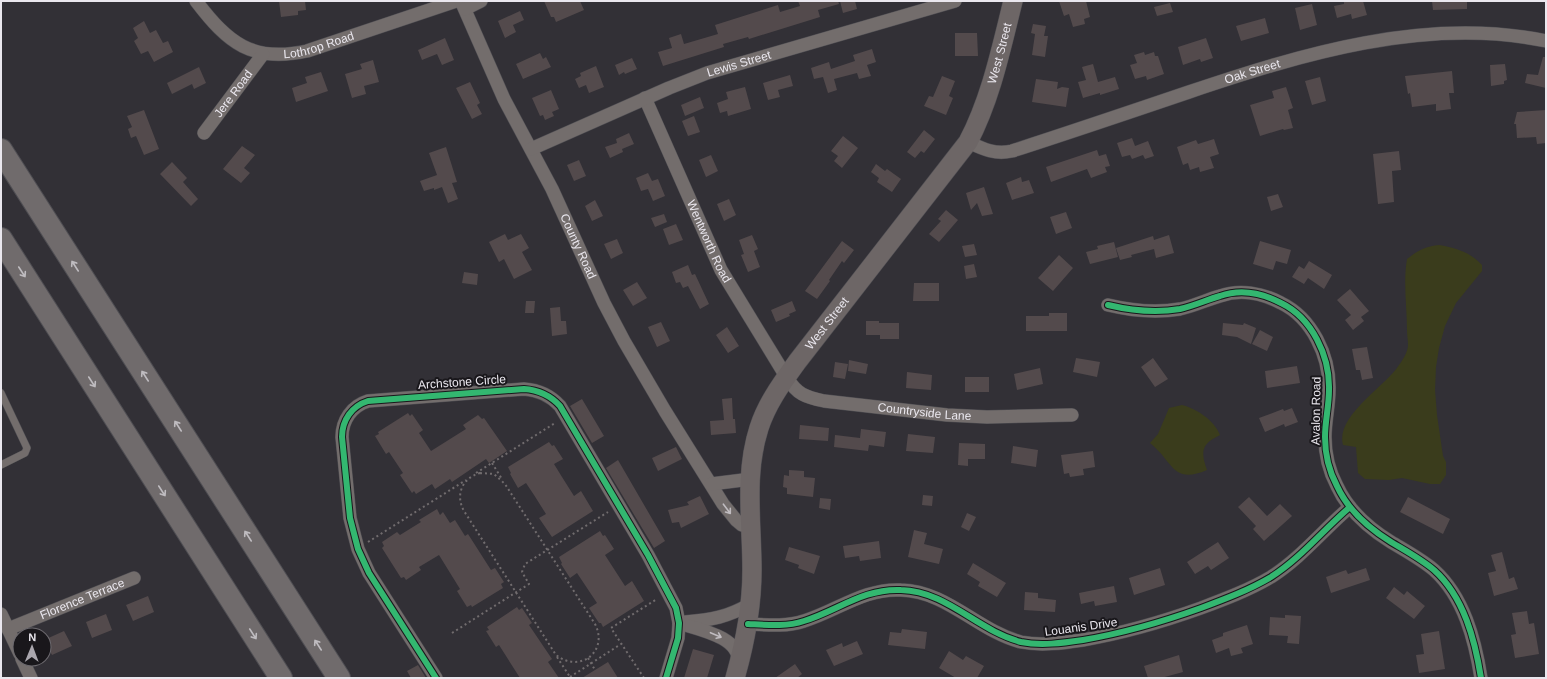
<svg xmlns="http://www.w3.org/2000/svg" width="1547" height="679" viewBox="0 0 1547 679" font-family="Helvetica,sans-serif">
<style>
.green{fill:#3a3c1c}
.building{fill:#534a4c}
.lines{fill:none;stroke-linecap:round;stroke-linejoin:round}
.service-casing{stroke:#4f4e53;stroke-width:8}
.minor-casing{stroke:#4f4e53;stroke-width:14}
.secondary-casing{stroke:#4f4e53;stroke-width:20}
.motorway-casing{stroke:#4f4e53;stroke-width:24}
.path{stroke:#716c6e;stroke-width:2;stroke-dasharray:2 3;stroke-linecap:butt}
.service{stroke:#736d6c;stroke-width:7}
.minor{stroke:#736d6c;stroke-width:13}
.secondary{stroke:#6d6666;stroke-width:19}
.motorway{stroke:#706b6c;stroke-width:22}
.cycleway-casing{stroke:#19171b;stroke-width:8}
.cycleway{stroke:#33b770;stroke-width:6}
.oneway{stroke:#bfbcc0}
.oneway2{stroke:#c0bcc0}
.labels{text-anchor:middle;stroke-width:4;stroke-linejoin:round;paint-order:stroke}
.street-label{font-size:12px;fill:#eae7ee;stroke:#19171b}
</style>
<rect width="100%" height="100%" fill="#323036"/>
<path class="green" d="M1439,245C1456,248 1470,252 1482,265V271L1456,303L1445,326L1439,348L1436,367L1435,390L1437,415L1443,456L1446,462V475L1440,484H1430L1402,478L1389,480L1365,479L1358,473L1356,447L1343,445C1335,416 1386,386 1399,365C1403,360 1408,351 1408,345C1408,340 1407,335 1407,330C1407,307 1403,282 1407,259C1417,251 1426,246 1439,245Z
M1182,405C1197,409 1214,420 1220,435C1202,444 1200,450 1207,470C1172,485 1173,461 1150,443L1158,434L1169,408Z"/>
<path class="building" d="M279,1H305L306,10L298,11V15L281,17Z
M544,1H580L584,10L556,22L554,17H551Z
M798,1H838L839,4L818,10L820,17L749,39L748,37L723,44L724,47L663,66L658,52L672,48L669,38L681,34L684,44L718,34L715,25L778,5L780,12L800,6Z
M840,1H855L857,9L843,13Z
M1059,1H1086L1090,17L1084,19L1085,24L1073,27L1069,14L1064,16Z
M1344,1H1363L1367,15L1352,19L1351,14L1337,18L1334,6L1344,4Z
M1432,1H1467V9L1433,10Z
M1170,3L1173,12L1157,16L1154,7Z
M1312,4L1317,25L1300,30L1295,8Z
M520,11L524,20L513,25L516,32L505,38L498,21Z
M1265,18L1269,33L1241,41L1236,26Z
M144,21L150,33L156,30L163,43L168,41L173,52L154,62L148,51L141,54L134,41L138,38L133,28Z
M1033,24L1046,26L1044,36H1048L1045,57L1032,55L1035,34L1031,33Z
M955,33H977L978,56H955Z
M445,38L454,60L442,65L437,54L422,60L418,50Z
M1206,38L1213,58L1201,62L1200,59L1183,65L1178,47Z
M872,49L876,62L867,65L871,76L859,79L857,73L834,79L837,90L828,93L823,77L814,79L811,68L829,62L831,69L855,61L853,55Z
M1144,52L1145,55L1154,52L1155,56H1158L1164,74L1147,80L1146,76L1135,79L1130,65L1137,63L1134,55Z
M540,53L543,59L546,57L551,67L523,79L516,64Z
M1543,57H1546V88L1525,83L1527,74L1538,75Z
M632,58L637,69L625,74L624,72L619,75L615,65Z
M373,60L379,82L364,86L366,94L352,98L345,74L362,69L360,64Z
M1093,64L1098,82L1115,77L1119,89L1100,95V93L1083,98L1078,82L1086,80L1082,67Z
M1505,64L1507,80L1504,81V84L1491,86L1490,65Z
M596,66L604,87L589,93L586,85L579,88L575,79L581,76L580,73Z
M199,67L206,83L194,89L192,84L172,94L167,83Z
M1452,71L1454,93H1449L1451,109L1436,111V104L1412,107L1410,93L1408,94L1405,76Z
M321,72L328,91L296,102L292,88L307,83L305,77Z
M790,75L793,86L778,90L780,97L768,100L763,83Z
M942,76L955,81L949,96L953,98L946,115L924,106L929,96L933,97Z
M1320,77L1326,101L1312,105L1305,81Z
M1036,79L1058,82L1057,89L1062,87L1069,88L1066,107L1032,102Z
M470,82L480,103L477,105L482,114L472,119L456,88Z
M745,87L751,109L728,116L727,111L720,113L717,103L728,99L726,92Z
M1286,87L1293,108L1288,110L1293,128L1284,130L1283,129L1260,136L1250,105L1274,98L1272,91Z
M551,90L559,109L552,112L554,116L545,120L543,115L540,116L532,98Z
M700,97L704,108L685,116L681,105Z
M144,110L159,149L144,155L136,136L131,138L128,129L132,127L127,116Z
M1546,110V143L1537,144L1536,137L1517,138L1516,124H1514L1517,112Z
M694,116L700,132L688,136L682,121Z
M924,130L935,139L924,153L921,151L915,158L907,152Z
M629,133L634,144L622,149L623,152L610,158L605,147L617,143L616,139Z
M843,136L858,148L842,168L834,161L838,156L831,151Z
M1132,138L1135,146L1148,141L1154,156L1145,159L1143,155L1132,159L1130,155L1122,157L1117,143Z
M1214,139L1219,154L1210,157L1214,168L1200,172L1199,167L1190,170L1188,163L1183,165L1177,147L1196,140L1198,144Z
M242,146L255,155L244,168L250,173L241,183L223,169Z
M446,147L457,182L452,183L458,199L448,203L442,187L434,190V188L424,191L420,181L437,175L429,153Z
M1097,150L1099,156L1106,154L1110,166L1105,167L1107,172L1091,178L1087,169L1051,182L1046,167Z
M1399,151L1401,170L1392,171L1394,202L1378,204L1373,154Z
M711,155L718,171L706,177L699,160Z
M579,160L586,176L574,181L567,165Z
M172,162L187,178L183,182L198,199L191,206L160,174Z
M876,164L885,171L887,169L901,179L892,192L877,182L879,178L871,172Z
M648,173L652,181L658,179L665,196L653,201L648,189L641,191L636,178Z
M1021,177L1022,182L1029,180L1034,193L1012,200L1006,183Z
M984,187L993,214L982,216L977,203L971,210L966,193Z
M1278,194L1283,207L1271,211L1267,197Z
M729,199L736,215L724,221L717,204Z
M595,200L603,216L592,221L585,206Z
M946,210L958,220L939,242L929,234L941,221L938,219Z
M1066,212L1072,228L1056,234L1050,217Z
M664,214L667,222L655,227L651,218Z
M676,224L683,240L669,245L663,229Z
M505,234L508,240L521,234L529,248L522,252L532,270L514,279L504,259L499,262L489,242Z
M752,235L758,249L754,251L760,267L748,272L741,255L744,254L739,240Z
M1169,235L1174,253L1156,258L1154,249L1131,255L1132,257L1120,260L1116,248L1153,236L1154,240Z
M617,239L623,253L611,259L604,244Z
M842,241L854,250L844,263L842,261L829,280L830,281L817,299L805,291Z
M1260,241L1291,250L1287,264L1276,261L1273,270L1253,264Z
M1114,242L1118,257L1090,264L1086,252L1098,249L1097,246Z
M974,244L977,255L965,257L962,246Z
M1059,255L1073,268L1053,291L1038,278Z
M1309,261L1332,275L1324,289L1308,278L1304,284L1292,277L1299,266L1304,269Z
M974,264L977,277L966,279L964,266Z
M688,265L692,275L695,274L709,304L700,309L688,286L683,288L680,282L676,283L672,272Z
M464,272L478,274L477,285L462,283Z
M637,282L647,298L633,306L623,290Z
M914,283H939V301H913Z
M1350,289L1369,311L1361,317L1364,321L1353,330L1345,320L1351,315L1337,300Z
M526,301H535L534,313H525Z
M792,301L796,311L789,314L790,316L776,322L771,310Z
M560,307L561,321H566L567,334L552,336L550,308Z
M1049,313H1067V331H1026V316H1049Z
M866,321H879V323H899V339H880V335H866Z
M661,322L670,341L657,347L648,327Z
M1223,323L1243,325L1244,323L1256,328L1251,344L1237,337L1222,335Z
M727,327L739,346L728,353L716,335Z
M1260,330L1273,337L1267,351L1252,344Z
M1367,347L1373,378L1362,380L1360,370H1356L1352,349Z
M1076,358L1100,362L1097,377L1073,372Z
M1153,358L1168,379L1155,387L1141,367Z
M849,360L868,364L866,374L848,371Z
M835,362L848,364L845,379L833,377Z
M1297,366L1300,383L1267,388L1265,371Z
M1040,368L1043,384L1017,390L1014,374Z
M907,372L932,375L931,390L906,388Z
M965,377H989V392H965Z
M732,398L733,419H735L736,433L711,435L710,421L724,420L722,399Z
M582,399L604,436L592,443L570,406Z
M1292,408L1298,422L1285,427L1284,424L1265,432L1259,418L1283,409L1284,411Z
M408,413L410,416L412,414L423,430L419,433L431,451L466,429L463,425L478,415L482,419L484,418L507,451L489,463L486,459L452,482L450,479L435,489L432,484L416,494L414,491L412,493L400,475L403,473L389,452L386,454L375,436L379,434L378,432Z
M800,425L829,428L828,441L799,439Z
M861,429L886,432L884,447L869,445L868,451L834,447L835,435L860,438Z
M908,434L935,437L933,453L906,451Z
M549,442L552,446L554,445L563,459L554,464L562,477L574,496L581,491L593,511L552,537L539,518L546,514L534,495L526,483L518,488L510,474L511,473L508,467Z
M959,443L985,444V459H968V466L958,465Z
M1013,446L1038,450L1036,467L1011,463Z
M676,447L682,459L658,471L652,458Z
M1093,451L1095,467L1083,469L1084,475L1070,477L1069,473L1064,474L1061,455Z
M618,460L665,541L654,548L606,468Z
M789,470L804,471V477L815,478L813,497L787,494V488L783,487L784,475L789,476Z
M923,495L933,496L932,506L922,505Z
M700,496L709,514L681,528L679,522L672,523L668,510L689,505L687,502Z
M1249,497L1267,516L1280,504L1292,516L1264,541L1253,529L1256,526L1238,507Z
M1408,497L1450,519L1443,534L1400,512Z
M820,498L831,499L830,510L819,508Z
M437,509L440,515L443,512L450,523L455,520L465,536L468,534L491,570L495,568L504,582L501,584L503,588L472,607L471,605L467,607L457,591L460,589L439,555L419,567L421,570L406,580L404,577L401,578L382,548L384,546L382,542L397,532L400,535L421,522L419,520Z
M967,513L976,517L969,531L961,527Z
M914,530L927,533L924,544L943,549L939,564L908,557Z
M600,531L603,536L605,535L614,549L605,555L625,586L632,581L644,601L603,627L601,623H599L589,608L597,603L577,573L570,578L561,564L562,563L559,557Z
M879,541L881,558L860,561L859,556L845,558L843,546Z
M1218,542L1229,558L1211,570L1208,566L1195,574L1187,562Z
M789,547L820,556L814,574L798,568L799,565L785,560Z
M1502,552L1509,579L1514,577L1518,589L1494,596L1488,573L1496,571L1491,555Z
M973,563L1006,583L997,597L978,586L980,582L967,574Z
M1160,568L1165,585L1134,595L1129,578Z
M1366,568L1370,580L1331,593L1326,577L1346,570L1348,574Z
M1114,586L1117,602L1095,606L1094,601L1081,604L1079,593Z
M1394,587L1404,595L1407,591L1425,606L1414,619L1386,598Z
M1025,592L1038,593V598L1056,600L1055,612L1024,610Z
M148,596L154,612L133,621L126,605Z
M517,607L519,610L522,608L532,623L529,625L552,659L548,662L559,678H520L499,645L496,647L486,631L489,630L487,627Z
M1527,611L1529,624L1534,623L1539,654L1515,658L1511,635L1516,634L1512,613Z
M106,614L112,630L92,638L86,622Z
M1285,615L1301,616L1299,644L1287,643L1288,636L1269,635L1270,617L1285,618Z
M1247,625L1253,644L1241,648L1243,653L1231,656L1229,648L1216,653L1212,640L1223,636V633Z
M902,629L927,632L925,649L888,645L890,632L901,633Z
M64,631L72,646L52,655L44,640Z
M1439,631L1445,669L1419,673L1416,655L1424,654L1421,634Z
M857,641L863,654L834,666L826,650L842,643L843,647Z
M693,649L714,655L707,678H684Z
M949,651L963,660L966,656L984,666L977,678H956L939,668Z
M1179,655L1183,672L1161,678H1148L1144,666Z
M608,662L618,678H582Z
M795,664L802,674L797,678H775Z
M418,665L426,678H411L407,671Z"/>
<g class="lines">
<defs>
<path id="service" d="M1,393L27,448L25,453L1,465"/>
<g id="minor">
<path id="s1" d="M196,1C228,43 252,63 307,51L456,1"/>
<path id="s2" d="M461,1L504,99L552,189L604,303L624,341L665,411L723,504L736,520L742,525L750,527"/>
<path d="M465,9L481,1"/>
<path id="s3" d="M645,98L721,270L787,378C797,394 805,397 824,401L947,415L987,417L1072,415"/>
<path id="s4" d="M204,133L263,54"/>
<path id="s5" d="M968,142C983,149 995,155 1012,151C1071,132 1130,112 1189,92C1302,54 1426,16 1546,41"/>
<path id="s6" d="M531,149L669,88L707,73L955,1"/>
<path d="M1108,305C1133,311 1156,313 1180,309C1194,306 1206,300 1220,296C1240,289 1262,293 1281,303C1312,318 1330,356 1329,390C1329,406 1325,421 1325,437C1325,454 1329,471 1337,486C1348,510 1370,529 1391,542C1406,551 1421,559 1434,570C1464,597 1475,640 1481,678"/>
<path d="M711,484L751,479"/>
<path d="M1,614L20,654"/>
<path d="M685,622C711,620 728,617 750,604"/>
<path d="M679,623C697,629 742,637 738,663"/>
<path d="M748,624C767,625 786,627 804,621C837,611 864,588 901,590C947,591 978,631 1021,642C1041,646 1063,643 1083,640C1124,633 1162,622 1201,608C1225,599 1249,590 1271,577C1301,558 1323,530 1350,507"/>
<path id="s7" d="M8,629L134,578"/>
<path d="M22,659L31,678"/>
<path d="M436,678L369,573L358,549L350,518L342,437C342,420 352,406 368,401L524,389C539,390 550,395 560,406L648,555L676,608L679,623L678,638L666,678"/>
</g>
<g id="secondary">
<path id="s8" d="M735,678C745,643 752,607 752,570C752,523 744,474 759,428C767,403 782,383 797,362L968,142C991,98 1001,49 1013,1"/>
</g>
<path id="motorway" d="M1,150L339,678
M1,239L281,678"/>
</defs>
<use href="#service" class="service-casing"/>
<use href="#minor" class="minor-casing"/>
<use href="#secondary" class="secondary-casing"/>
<use href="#motorway" class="motorway-casing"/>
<path class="path" d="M492,463L502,479
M476,473L555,423
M480,473L494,474L505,484L595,624C609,651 580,674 556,655L464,511C455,495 462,478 480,473Z
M368,542L466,480
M452,633L529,584L522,572L525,564L608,512
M557,657L570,677
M588,658L595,670
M570,677L621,644
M644,678L611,628L657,599"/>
<use href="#service" class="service"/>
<use href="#minor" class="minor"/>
<use href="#secondary" class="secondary"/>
<use href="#motorway" class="motorway"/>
<defs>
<path id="cycleway" d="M1108,305C1133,311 1156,313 1180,309C1194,306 1206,300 1220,296C1240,289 1262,293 1281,303C1312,318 1330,356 1329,390C1329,406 1325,421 1325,437C1325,454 1329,471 1337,486C1348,510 1370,529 1391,542C1406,551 1421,559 1434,570C1464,597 1475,640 1481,678
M748,624C767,625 786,627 804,621C837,611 864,588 901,590C947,591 978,631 1021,642C1041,646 1063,643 1083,640C1124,633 1162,622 1201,608C1225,599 1249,590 1271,577C1301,558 1323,530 1350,507
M436,678L369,573L358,549L350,518L342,437C342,420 352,406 368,401L524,389C539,390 550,395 560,406L648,555L676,608L679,623L678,638L666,678"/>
</defs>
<use href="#cycleway" class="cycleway-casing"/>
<use href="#cycleway" class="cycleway"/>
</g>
<defs><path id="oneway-shaft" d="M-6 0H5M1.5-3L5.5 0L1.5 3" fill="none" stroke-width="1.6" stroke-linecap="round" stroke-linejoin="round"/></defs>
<g class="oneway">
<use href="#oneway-shaft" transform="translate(75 266) rotate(-123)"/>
<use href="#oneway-shaft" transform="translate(22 272) rotate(57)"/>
<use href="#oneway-shaft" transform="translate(145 376) rotate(-123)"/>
<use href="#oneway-shaft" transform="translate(92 382) rotate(57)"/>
<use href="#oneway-shaft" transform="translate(178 426) rotate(-123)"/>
<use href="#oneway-shaft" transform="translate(162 491) rotate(57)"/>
<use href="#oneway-shaft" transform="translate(248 536) rotate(-123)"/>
<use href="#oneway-shaft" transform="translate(253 634) rotate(57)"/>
<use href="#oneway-shaft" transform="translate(318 645) rotate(-123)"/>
</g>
<g class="oneway2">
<use href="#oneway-shaft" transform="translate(727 509) rotate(53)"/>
<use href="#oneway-shaft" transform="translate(716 635) rotate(23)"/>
</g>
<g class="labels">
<g class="street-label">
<text dy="4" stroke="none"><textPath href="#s1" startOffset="144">Lothrop Road</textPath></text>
<text dy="4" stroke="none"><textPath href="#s8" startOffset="702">West Street</textPath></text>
<text dy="4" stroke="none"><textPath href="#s6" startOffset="225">Lewis Street</textPath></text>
<text dy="4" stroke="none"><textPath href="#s5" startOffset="299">Oak Street</textPath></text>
<text dy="4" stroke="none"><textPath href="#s4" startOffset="49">Jere Road</textPath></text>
<text dy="4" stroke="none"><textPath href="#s3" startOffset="157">Wentworth Road</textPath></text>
<text dy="4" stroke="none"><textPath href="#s2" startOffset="272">County Road</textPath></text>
<text dy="4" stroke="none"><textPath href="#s8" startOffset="378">West Street</textPath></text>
<text transform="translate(462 382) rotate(-4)" y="4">Archstone Circle</text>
<text dy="4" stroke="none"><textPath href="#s3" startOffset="461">Countryside Lane</textPath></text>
<text transform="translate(1316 411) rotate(-89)" y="4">Avalon Road</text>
<text dy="4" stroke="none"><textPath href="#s7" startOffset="80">Florence Terrace</textPath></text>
<text transform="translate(1081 627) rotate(-8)" y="4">Louanis Drive</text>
</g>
</g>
<rect width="1547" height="679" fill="none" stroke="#eae7ee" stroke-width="4"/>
<g transform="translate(32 647) rotate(1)"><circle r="19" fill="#19171b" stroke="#6d6a6f"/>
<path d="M0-3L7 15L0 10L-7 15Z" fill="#aaa7ae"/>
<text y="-6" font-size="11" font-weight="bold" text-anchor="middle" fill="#eae7ee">N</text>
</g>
</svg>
